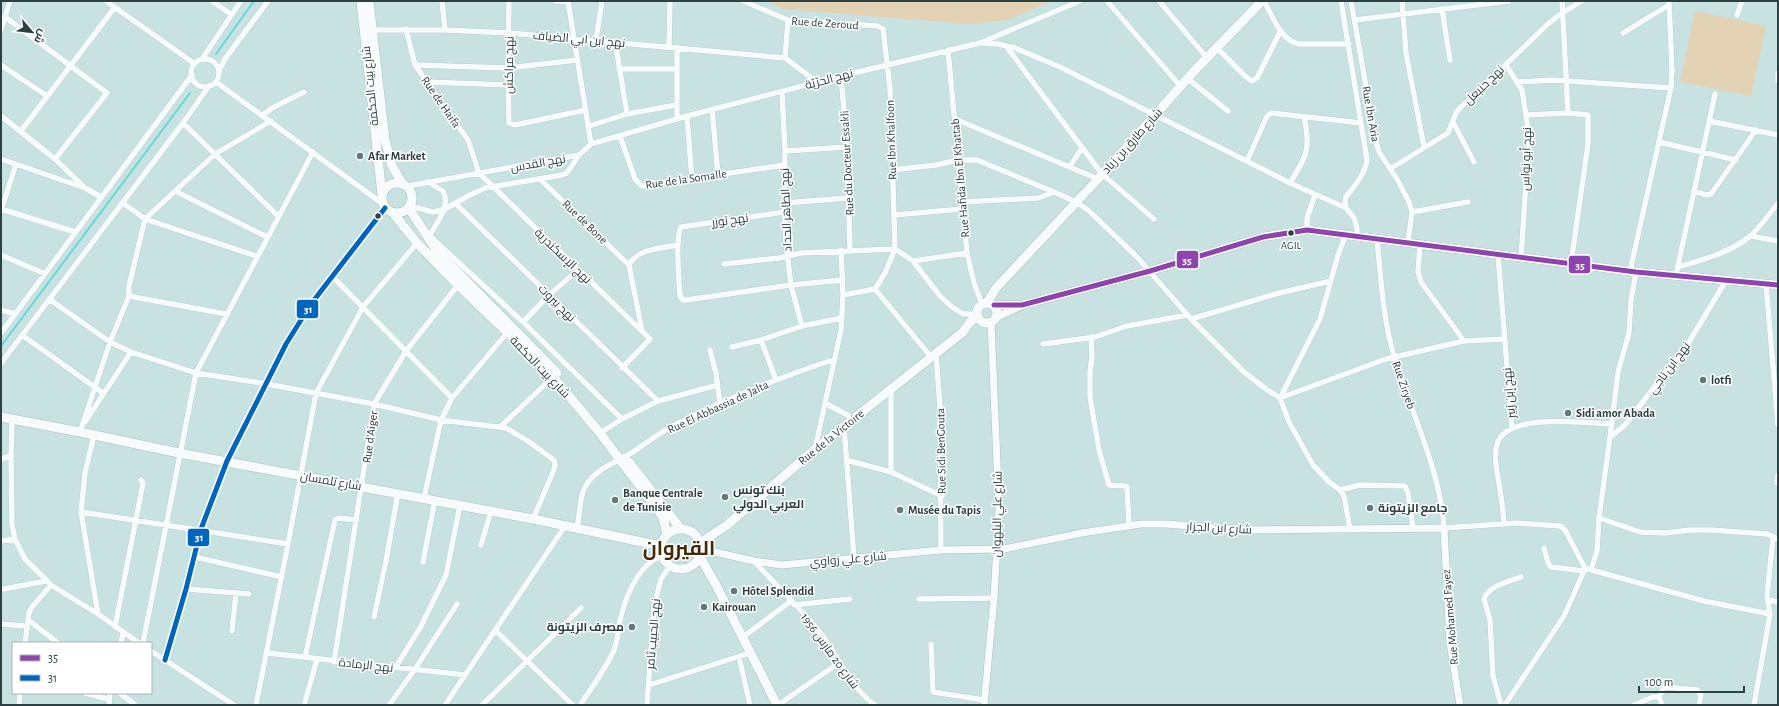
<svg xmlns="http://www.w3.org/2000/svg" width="1779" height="706" viewBox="0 0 1779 706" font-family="'Alegreya Sans',Cairo,sans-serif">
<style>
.green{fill:#e3d2b3}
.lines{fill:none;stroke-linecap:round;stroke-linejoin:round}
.stream{stroke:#65d8d8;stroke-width:2}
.minor-casing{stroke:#abc0bf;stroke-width:6}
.tertiary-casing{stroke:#abc0bf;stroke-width:8}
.secondary-casing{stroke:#abc0bf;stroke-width:9}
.primary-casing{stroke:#abc0bf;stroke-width:10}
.minor{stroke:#f7fbfb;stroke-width:5.5}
.tertiary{stroke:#f7fbfb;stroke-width:7}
.secondary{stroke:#f7fbfb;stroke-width:8}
.primary{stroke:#f7fbfb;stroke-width:9}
.bus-1-casing{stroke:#fff;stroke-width:8}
.bus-2-casing{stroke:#fff;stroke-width:8}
.bus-1{stroke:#8e44ad;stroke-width:5}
.bus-2{stroke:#0065bd;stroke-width:5}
.poi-dot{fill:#637979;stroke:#fff;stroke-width:1.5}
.bus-dot{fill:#2d4140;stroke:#fff;stroke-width:1.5}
.labels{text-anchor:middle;stroke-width:3;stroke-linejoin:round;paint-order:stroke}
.bus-label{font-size:11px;fill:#2d4140;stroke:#fff}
.street-label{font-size:12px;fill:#2d4140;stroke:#fff}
.poi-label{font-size:12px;font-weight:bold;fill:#2d4140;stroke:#fff;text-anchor:start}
.town-label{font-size:20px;font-weight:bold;fill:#442908;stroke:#fff}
.line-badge{stroke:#fff;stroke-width:1.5}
.badge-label{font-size:11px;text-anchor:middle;font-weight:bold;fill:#fff}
</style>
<rect width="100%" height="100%" fill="#c8e2e2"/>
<path class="green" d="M767,1H1051L1009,20L968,24L783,9Z
M1695,11L1766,26L1751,96L1680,82Z"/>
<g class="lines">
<path class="stream" d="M216,54L254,1
M1,346L190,93"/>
<defs>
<path id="minor" d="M106,1L195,64
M212,1L232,15
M442,1L445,30
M509,1L508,68L509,123L515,125L586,110
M555,1L568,2
M568,1L591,144
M743,1L788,20L878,26L883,29L890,88L895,249L885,273L875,289
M1107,1L1181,87
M1159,1L1207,58
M1264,1C1272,15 1281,41 1299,44H1349
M1341,1L1367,160C1365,175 1355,185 1346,197L1345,201L1346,208
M1351,1L1375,138L1379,152L1397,179L1409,202L1412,212L1408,242
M1402,1L1406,53L1424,147
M1562,1L1568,113
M1442,9L1450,60
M1737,15L1742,1
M1,18L5,17L107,93L55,159
M788,20L785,58L817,82
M1355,20L1509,1
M406,29L415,65L468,140L479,173L650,339L622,368
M1,30L10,1
M372,30H445L510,33L785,58
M1623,33L1669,5
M596,40L602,1
M615,41L627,114
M981,43L998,44L1015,48L1060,67L1290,183L1346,208L1354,218L1357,228V236
M1006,46L1102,174L1154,219
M669,47L670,1
M677,47V119
M1217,48L1245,76L1252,81L1257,78L1281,30
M948,50L967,253L974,283L982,304
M202,59L241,1
M191 73a14 14 0 1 1 28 0a14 14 0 1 1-28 0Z
M1,65L47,96
M415,65L508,68L577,60
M1506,65L1522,90L1529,136L1521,258
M619,69H676
M219,71L225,59L268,1
M1778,73V81
M841,76L847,147L850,250
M1188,79L1228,111
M216,82L383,204
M427,82L509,85
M1518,82L1552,80L1671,88
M782,92L785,151L784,203L786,243L791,285L802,326
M712,109L718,175
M263,115L272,108L304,92
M1527,115L1568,113L1588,115V144L1571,263
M1,116L55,159L85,188
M687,116L692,180
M955,119L1098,179
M1709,121L1778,135
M1453,122L1474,162
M183,123L278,216
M589,126L627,114L676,105
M21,131L115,7
M620,136L635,179L642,186L785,165
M1659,142L1736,160
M785,151L847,147
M1,159L85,188L101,197
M1247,161L1267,116L1271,113L1361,123
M1070,166L1082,148
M1390,169L1448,133L1456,113L1460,108L1549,23L1562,13L1582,1
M892,170L936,165L958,160H977L1054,192L1076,202L1088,210L1137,257L1191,319L1244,372L1266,389L1280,398L1289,422L1313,465L1329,482L1340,490L1344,496L1350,529
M541,180L629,265
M428,182L443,191C451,206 437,222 430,235
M1290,183C1307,156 1311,148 1304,117
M408,186L579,155
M175,191L267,237
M1694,191L1706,195L1711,194L1756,130
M962,202L1038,198L1054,192
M123,203L145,219L256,256
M784,203L848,198
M456,204L658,401
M410,206L433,212L445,209L470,195L485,188L562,175L567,173L579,155L591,144L687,116L841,76L980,43L1080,1
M1,209L75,232
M1,211L16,164
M784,212L681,227C675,237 679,282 680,296L683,300H686L791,285L843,280
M1412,212L1468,202
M894,215L962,209
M1307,230V218L1315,195
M1751,236L1778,241
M431,237L523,322L622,419
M1377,239C1381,279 1383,321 1395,359C1412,415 1440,469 1444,528L1516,523L1560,526L1565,530L1586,570
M1420,244L1418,272L1421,282L1464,341
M1,255L45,274
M1498,255L1512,429
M913,261L967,253
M724,264L779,258L801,253L895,249L913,261L940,296L952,307L963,314H977
M1678,267C1702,260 1729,253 1749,237C1760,228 1769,214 1778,203
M1630,271L1671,88L1672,71L1669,1
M1676,275L1715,94
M332,276L452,398
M1766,284L1778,425
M843,295L875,289L931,357
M129,296L226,314
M49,299L110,342L131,352L196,373L267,384L374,404L441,420L506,428L528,441L554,460L555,466L553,472L533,519
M1,310L15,314
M1191,319L1279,293L1331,281
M523,322L549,295L578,270
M642,331L629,265C636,249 663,248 678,245
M1,333L192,75
M22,335L103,393
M1091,337L1092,357L1090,371V397L1099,450L1109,485L1125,486L1127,487L1129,525
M761,340L776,380
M1043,344L1095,337L1127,326L1188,315
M732,347L761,340L802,326L842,318
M710,350L716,373L720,404
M936,353L940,408L941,550
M1,363L183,123L209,86
M891,389V472
M1280,398L1386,359L1464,341L1504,339
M1280,398L1320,319L1338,255L1346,234
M825,403L853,418
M12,420L11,456L12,525L15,539L25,559L51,585L98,614L139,643
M85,422L131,352
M844,426L854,558
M500,427L553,377
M80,432L110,342L129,296V286L145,219L215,154L271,121
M600,433L622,419L658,401L718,385
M94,435L85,473L81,512L98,614
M1610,437L1618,372L1629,333L1631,300L1636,272
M815,449L841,330L843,295L841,250
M1,459L11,456
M846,460L891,472L942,496
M1778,475L1777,483H1778
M1340,490L1360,485L1405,486L1408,493L1413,528
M424,498L441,420L452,398L507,333
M81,512L288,544
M1599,518L1640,532L1665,533L1690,530H1711L1767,534L1778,539
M1504,523C1503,512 1502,501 1500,490C1498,475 1493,459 1497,444C1506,412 1587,423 1612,424
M577,528C580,515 579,498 585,487C593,471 612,464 626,456C641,448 654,436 669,428C721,400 779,378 835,359
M1,541L15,539
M481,545L491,511
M1544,548L1548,563L1551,567L1584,571
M195,557L282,577
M754,561C776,586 802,609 822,635C839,658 851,688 875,705
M423,562L435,500
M1591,570L1597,551L1599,518L1610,437L1625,425L1689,342L1727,279
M4,589L46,581
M186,589L249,594
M919,599L994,598
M1768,600L1778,602
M794,605L850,599
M374,617L386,561L398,493
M28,620L58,643
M1,624L26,626
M115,627L143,483L141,480
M495,630L573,705
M232,631L236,593
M743,637L791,601
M25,643L29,613L32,607L51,585
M121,643L123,633
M143,643L196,373L313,152
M931,644L933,692L984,700
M151,651L234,705
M267,653L465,675
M305,657L335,520L338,518L357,520
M739,657L750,705
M165,660L186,589L201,529L227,461L286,344L311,304L385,208
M334,662L374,404L406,351L458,285
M395,668L420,628L446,575L460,505
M649,685L750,653
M85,693L108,699
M120,693L135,705
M1659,697L1663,689L1666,687L1697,690L1701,695L1699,705
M305,702L317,659
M19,705L20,693
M109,705L110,693
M256,705L288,544L316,393L363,307L417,243
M389,705L415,669L457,604
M445,705L565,526
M482,705L581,608
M580,705C592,687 605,670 614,650C618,641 618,630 620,620C626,596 637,565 662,556
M647,705L654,606L661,579L670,566
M778,705L840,662
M1501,705L1493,676L1490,620L1484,599C1488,586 1509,581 1521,577
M1505,705L1564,616L1584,571L1588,569L1704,601L1770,614
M1634,705L1653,697H1659L1662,705
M1754,705L1770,614L1767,596L1773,537"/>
<path id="tertiary" d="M701,549L754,561L782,565L941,550L1004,549L1082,533L1141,524H1166L1240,530L1444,528L1450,643L1460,705
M984,705L994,598L999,509L991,323"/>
<path id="secondary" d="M994,305H1022L1150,271L1263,237L1307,230L1636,272L1778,285
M997,317L1022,305"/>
<path id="primary" d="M361,1L382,195
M369,1L385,140L392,166L402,183
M382 198a15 15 0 1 1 30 0a15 15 0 1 1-30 0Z
M409,208L436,250L557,373
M393,213L417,243L458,285L553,377L600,433L663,517L667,535
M977 313a10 10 0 1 1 20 0a10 10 0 1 1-20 0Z
M987,303L996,288L1098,179L1196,69L1262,1
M1,417L80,432L179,453L533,519L661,546
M629,462L681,529
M661 549a20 20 0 1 1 40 0a20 20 0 1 1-40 0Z
M700,543L727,525L814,450L963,332L970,322L977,316
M700,557L715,583L777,705"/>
</defs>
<use href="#minor" class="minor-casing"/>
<use href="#tertiary" class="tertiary-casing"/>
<use href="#secondary" class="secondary-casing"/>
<use href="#primary" class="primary-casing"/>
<use href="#minor" class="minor"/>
<use href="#tertiary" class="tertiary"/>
<use href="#secondary" class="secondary"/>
<use href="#primary" class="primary"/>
<defs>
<path id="bus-1" d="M994,305H1022L1150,271L1263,237L1307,230L1636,272L1778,285"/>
<path id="bus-2" d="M165,660L186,589L201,529L227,461L286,344L311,304L385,208"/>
</defs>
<use href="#bus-1" class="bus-1-casing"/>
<use href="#bus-2" class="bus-2-casing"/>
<use href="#bus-1" class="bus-1"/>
<use href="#bus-2" class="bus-2"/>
</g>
<g class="poi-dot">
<circle cx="360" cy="156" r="4"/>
<circle cx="1703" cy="380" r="4"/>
<circle cx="1568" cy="413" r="4"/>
<circle cx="725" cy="497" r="4"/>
<circle cx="615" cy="500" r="4"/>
<circle cx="1370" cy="508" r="4"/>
<circle cx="900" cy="510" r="4"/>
<circle cx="734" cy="591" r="4"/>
<circle cx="704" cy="607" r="4"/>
<circle cx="632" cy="627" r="4"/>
</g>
<g class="bus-dot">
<circle cx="378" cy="216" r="3.5"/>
<circle cx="1291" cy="233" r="3.5"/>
</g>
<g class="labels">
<g class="bus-label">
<text x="1291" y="249">AGIL</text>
</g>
<g class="street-label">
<text transform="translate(825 23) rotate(4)" y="4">Rue de Zeroud</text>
<text transform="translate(579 39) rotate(5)" y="4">نهج ابن ابي الضياف</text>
<text transform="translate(509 65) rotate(-89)" y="4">نهج مراكش</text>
<text transform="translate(829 79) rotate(-15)" y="4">نهج الحرّيّة</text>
<text transform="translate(1484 85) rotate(-44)" y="4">نهج حنبعل</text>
<text transform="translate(370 86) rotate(-96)" y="4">شارع بيت الحكمة</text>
<text transform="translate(441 102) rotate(55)" y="4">Rue de Haifa</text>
<text transform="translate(1371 114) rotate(80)" y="4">Rue Ibn Aria</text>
<text transform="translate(891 140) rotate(-92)" y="4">Rue Ibn Khalfoon</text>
<text transform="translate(1132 141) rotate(-48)" y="4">شارع طارق بن زياد</text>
<text transform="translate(1526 159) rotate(-88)" y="4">نهج أبو نواس</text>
<text transform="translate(538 163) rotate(-10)" y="4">نهج القدس</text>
<text transform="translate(847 163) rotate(-93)" y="4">Rue du Docteur Essakli</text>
<text transform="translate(960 178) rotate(-95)" y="4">Rue Hafida Ibn El Khattab</text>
<text transform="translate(686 179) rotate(-8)" y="4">Rue de la Somalle</text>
<text transform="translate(786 210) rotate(-92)" y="4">نهج الطاهر الحداد</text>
<text transform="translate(730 220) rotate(-8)" y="4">نهج توزر</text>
<text transform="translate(585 222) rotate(44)" y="4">Rue de Bone</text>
<text transform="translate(563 256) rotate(44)" y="4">نهج الإسكندرية</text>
<text transform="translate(557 303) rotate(45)" y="4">نهج بيروت</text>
<text transform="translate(540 367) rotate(46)" y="4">شارع بيت الحكمة</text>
<text transform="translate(1669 368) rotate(-53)" y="4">نهج ابن ناجي</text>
<text transform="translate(1404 385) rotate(71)" y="4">Rue Ziryeb</text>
<text transform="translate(1509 393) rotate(-95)" y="4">نهج إبن زبير</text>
<text transform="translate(718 407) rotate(-25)" y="4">Rue El Abbassia de Jalta</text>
<text transform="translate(370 437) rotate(-82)" y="4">Rue d'Aiger</text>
<text transform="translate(831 437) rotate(-39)" y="4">Rue de la Victoire</text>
<text transform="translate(941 451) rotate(-91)" y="4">Rue Sidi BenGouta</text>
<text transform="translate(331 481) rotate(10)" y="4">شارع تلمسان</text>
<text transform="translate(997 514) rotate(-89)" y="4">شارع علي البلهوان</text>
<text transform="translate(1219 528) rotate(3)" y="4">شارع ابن الجزار</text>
<text transform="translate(848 559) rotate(-5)" y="4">شارع علي زواوي</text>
<text transform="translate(1450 617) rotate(-95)" y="4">Rue Mohamed Fayez</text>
<text transform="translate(653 634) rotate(-85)" y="4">نهج الحبيب ثامر</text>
<text transform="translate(830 651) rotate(54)" y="4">شارع 20 مارس 1956</text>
<text transform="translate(366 665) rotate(6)" y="4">نهج الرمادة</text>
</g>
<g class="poi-label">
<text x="368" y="160">Afar Market</text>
<text x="1711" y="384">lotfi</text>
<text x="1576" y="417">Sidi amor Abada</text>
<text x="733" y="494">بنك تونس<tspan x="733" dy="14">العربي الدولي</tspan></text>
<text x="623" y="497">Banque Centrale<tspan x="623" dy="14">de Tunisie</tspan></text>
<text x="1378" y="512">جامع الزيتونة</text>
<text x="908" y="514">Musée du Tapis</text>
<text x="742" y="595">Hôtel Splendid</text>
<text x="712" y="611">Kairouan</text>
<text x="624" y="631" text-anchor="end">مصرف الزيتونة</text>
</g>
<g class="town-label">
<text x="679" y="555">القيروان</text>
</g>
</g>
<g class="line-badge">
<rect x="1176" y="250" width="23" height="19" rx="4" fill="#8e44ad"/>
<rect x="1568" y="255" width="23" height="19" rx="4" fill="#8e44ad"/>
<rect x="296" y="299" width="23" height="20" rx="4" fill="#0065bd"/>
<rect x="187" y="528" width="23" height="19" rx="4" fill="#0065bd"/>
</g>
<g class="badge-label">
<text x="1187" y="264">35</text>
<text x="1580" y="269">35</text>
<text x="308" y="313">31</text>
<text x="199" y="541">31</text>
</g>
<rect width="1779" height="706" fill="none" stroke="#2d4140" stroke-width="4"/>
<rect x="12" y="642" width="140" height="52" fill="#ffffff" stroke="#abb3b3"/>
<rect x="20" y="655" width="20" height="6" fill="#8e44ad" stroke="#abb3b3"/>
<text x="48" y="662" font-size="12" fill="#2d4140">35</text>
<rect x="20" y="675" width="20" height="6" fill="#0065bd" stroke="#abb3b3"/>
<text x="48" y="682" font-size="12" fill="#2d4140">31</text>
<g transform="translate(32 32) rotate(118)" stroke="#ffffff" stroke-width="3" paint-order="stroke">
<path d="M0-3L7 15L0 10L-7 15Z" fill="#2d4140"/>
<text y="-6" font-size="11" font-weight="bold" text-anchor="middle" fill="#2d4140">ش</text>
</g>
<path d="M1639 686v6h105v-6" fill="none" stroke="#2d4140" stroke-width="2"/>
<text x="1645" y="686" font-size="12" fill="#2d4140" stroke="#ffffff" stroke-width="3" paint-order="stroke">100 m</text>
</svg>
